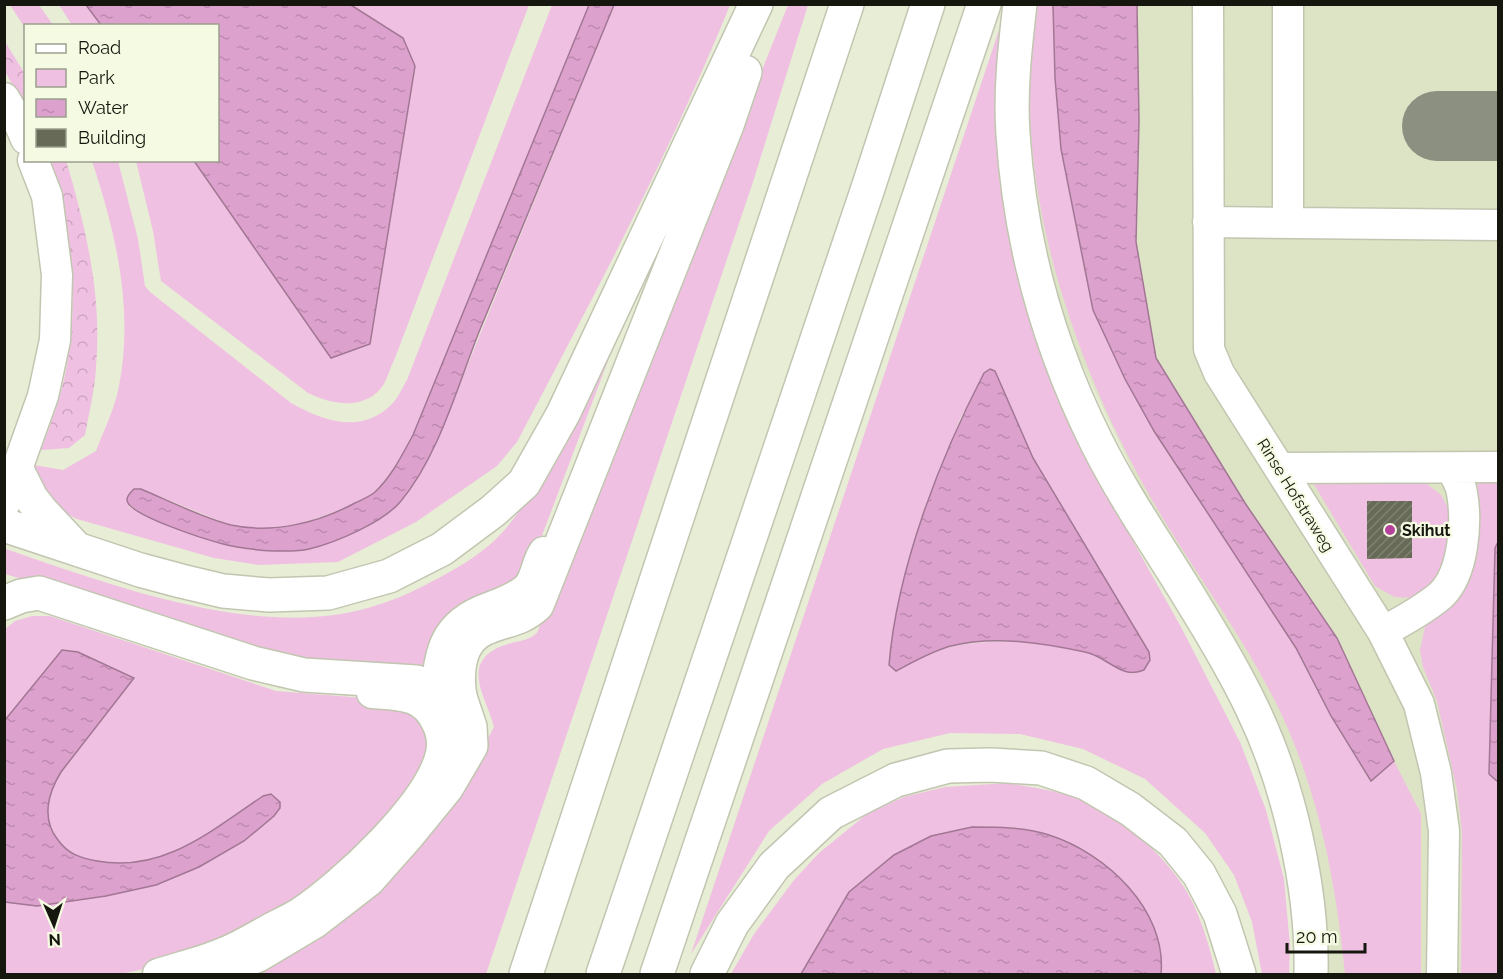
<svg xmlns="http://www.w3.org/2000/svg" width="1503" height="979" viewBox="0 0 1503 979" font-family="Raleway,sans-serif">
<style>
.built{fill:#dde3c5}
.green{fill:#f0c0e2;fill-rule:evenodd}
.forest{fill:url(#forest-crowns)}
.water{fill:url(#water-ripples);stroke:#a17794;stroke-width:1.5}
.lines{fill:none;stroke-linecap:round;stroke-linejoin:round}
.taxiway{stroke:#8c9080;stroke-width:70}
.building{fill:url(#building-hatch)}
.minor-casing{stroke:#c1c6b0;stroke-width:33}
.major-casing{stroke:#c1c6b0;stroke-width:36}
.highway-casing{stroke:#c1c6b0;stroke-width:36}
.minor{stroke:#fff;stroke-width:30}
.major{stroke:#fff;stroke-width:33}
.highway{stroke:#fff;stroke-width:33}
.poi-dot{fill:#b4429d;stroke:#f5fbe3;stroke-width:2}
.labels{text-anchor:middle;stroke-width:4.5;stroke-linejoin:round;paint-order:stroke}
.street-label{font-size:16px;fill:#15160e;stroke:#f5fbe3}
.poi-label{font-size:16px;font-weight:bold;fill:#15160e;stroke:#f5fbe3;text-anchor:start}
</style>
<defs>
<pattern id="forest-crowns" width="20" height="18" patternUnits="userSpaceOnUse" patternTransform="scale(1.5)"><rect width="20" height="18" fill="#f0c0e2"/><path d="M2 6a3 3 0 1 1 6 0M12 15a3 3 0 1 1 6 0" fill="none" stroke="#cda4c1"/></pattern>
<pattern id="water-ripples" width="26" height="14" patternUnits="userSpaceOnUse" patternTransform="scale(1.5)"><rect width="26" height="14" fill="#dda1cd"/><path d="M2 4q2-2 4 0t4 0M15 11q2-2 4 0t4 0" fill="none" stroke="#bd8aaf"/></pattern>
<pattern id="building-hatch" width="6" height="6" patternUnits="userSpaceOnUse" patternTransform="scale(1.5)"><rect width="6" height="6" fill="#666a56"/><path d="M-1 1l2-2M0 6l6-6M5 7l2-2" fill="none" stroke="#7f8273"/></pattern>
</defs>
<rect width="100%" height="100%" fill="#e8edd6"/>
<path class="built" d="M1030,5H1498V974H1327L1326,908L1317,847L1300,785L1265,702L1153,513L1077,353L1052,283L1031,172L1025,71Z"/>
<path class="green" d="M10,5H39L53,25L26,26L25,28Z
M59,5H86L101,25H72Z
M351,5H529L395,358C391,366 388,376 384,384C367,411 332,405 308,393L161,281L153,231L136,161H194L331,358L370,344L415,67L403,38Z
M552,5H589L413,435L394,470L374,493L347,508L299,524L261,529L230,525L141,489H134L128,494L129,507L142,514L182,531L223,544L259,550L289,551L421,470L440,433L614,5H730C669,155 593,298 517,442L497,466L416,522L338,562L259,565L214,558L77,519L59,510L39,491L34,465L63,470L96,451C104,430 115,408 119,386C134,309 116,234 92,161H118L138,239L145,286L150,292L291,403C323,421 362,435 392,404C398,398 402,388 407,380Z
M788,5H808L753,182L486,974H240L464,782L494,727C487,698 459,663 502,646C514,641 527,642 537,633Z
M1037,5H1053L1055,78L1061,149L1093,310L1296,648L1331,716L1370,781L1394,761L1421,814V974H1345C1337,893 1323,813 1291,736C1260,661 1210,595 1167,525C1094,406 1035,255 1030,114C1029,77 1034,41 1037,5Z
M1002,21L999,117L1086,449L1135,545L1181,627L1240,742L1266,810L1284,879L1290,946L1289,974H1262L1252,922L1234,875L1205,833L1145,779L1083,749L1020,734L950,733L883,749L822,784L769,831L691,954ZM990,369L995,371L1033,458L1148,652L1134,674C1118,669 1105,658 1089,652C1056,641 984,638 951,647C932,652 913,662 896,671L889,665L891,643L903,583L928,500L961,417Z
M623,321L523,586L432,669L336,671L5,574L6,549C111,585 257,640 368,608C389,602 411,593 431,582C454,570 479,556 498,537C527,507 544,470 563,434C583,396 603,359 623,321Z
M1309,476H1408L1427,484L1441,495L1448,508L1452,533L1447,558L1438,578L1427,592L1413,598L1394,597L1375,586Z
M1478,477H1498V542L1495,548L1489,774L1498,782V974H1461L1462,832L1457,790L1437,701L1423,667L1420,650L1425,627L1436,612L1476,514Z
M32,616H50L276,691L402,701L433,728L421,781L306,898L171,963L121,974H5V902L37,906L106,896L156,885L199,867L244,841L274,816L280,808L263,796C211,831 163,873 97,861C80,858 68,854 58,840C41,819 48,793 61,772L62,650L5,720V629L15,621Z
M1008,783C1027,787 1048,789 1067,795C1110,808 1165,853 1187,892C1201,916 1210,948 1216,974H1161L1162,961L1047,834L1011,827H972L931,836L894,855L849,892L801,974H731L754,934L794,880L819,853L868,813L904,797L945,787Z"/>
<path class="forest" d="M4,40L25,74V109L5,71Z
M48,161H66L68,167C87,232 102,298 96,367C95,389 89,413 85,435L69,448L41,450C51,423 61,397 66,370C80,299 71,228 48,161Z"/>
<path class="water" d="M86,5H351L403,38L415,66L370,344L331,358L194,161L218,160V26L101,25Z
M589,5H614C569,114 524,223 479,332C457,387 439,455 401,501C384,522 335,543 309,549C297,552 285,551 273,551C256,550 239,548 223,544C208,540 127,515 127,500C127,495 131,492 134,489H141C167,500 203,518 231,525C272,534 318,523 355,503C361,500 369,497 375,492C392,476 402,455 413,435Z
M1053,5H1137L1139,121L1136,242L1156,358L1245,503L1337,638L1394,761L1371,781L1331,716L1296,648L1154,431L1125,379L1093,310L1061,149L1055,78Z
M990,369L995,371L1033,458L1149,652L1150,660L1144,670C1121,680 1107,656 1085,652C1043,643 994,635 951,646C932,651 913,662 896,671L889,665C897,568 940,458 984,373Z
M1498,542V782L1489,774L1495,548Z
M62,650L78,652L134,678L61,772C48,793 41,819 58,840C68,854 80,858 97,861C163,873 211,831 263,796L271,794L280,802V808L274,816L244,841L199,867L156,885L106,896L37,906L5,902V720Z
M972,827C998,827 1023,827 1049,835C1106,853 1167,910 1161,974H801L849,892L894,855L931,836Z"/>
<g class="lines">
<path class="taxiway" d="M1437,126H1498"/>
</g>
<path class="building" d="M1367,501H1412V558L1367,559Z"/>
<g class="lines">
<defs>
<path id="minor" d="M1208,4L1209,349L1219,373L1383,632L1419,704L1436,773L1444,831L1442,974
M4,98L20,125L26,139
M1208,222L1498,225
M1288,222V4
M1279,468L1498,467
M4,505L43,396L55,340L57,275L47,196L33,160
M1383,632C1402,621 1424,610 1441,595C1464,573 1467,522 1462,493C1461,484 1455,475 1451,468
M433,710C441,663 435,627 488,608C501,603 519,597 529,586C536,577 537,561 544,552
M158,974C180,967 202,962 223,953C239,947 253,938 268,930C279,924 290,919 300,913C343,884 429,805 441,754C443,744 442,733 437,723C424,694 401,695 372,693"/>
<path id="major" d="M4,603L21,596L39,593L253,663L304,675L416,682L437,687L460,697L470,727L471,746L447,787L407,836L368,880L315,921L258,955L212,974"/>
<path id="highway" d="M1020,4C1015,47 1010,91 1013,134C1020,244 1048,345 1097,443C1125,499 1161,550 1193,603C1214,637 1235,672 1252,708C1289,784 1313,890 1311,974
M17,470L31,498L42,512L73,545
M4,525L140,570L181,581L223,591L269,595L328,593L389,576L442,549L493,511L524,483L563,414L756,4
M460,697C456,672 458,639 486,628C507,619 519,621 537,605L727,125L745,72
M526,974L847,4
M603,974L868,188L928,4
M657,974L984,4
M707,974L732,924L774,866L831,813L896,780L948,766L991,765L1041,768L1086,783L1130,809L1173,842L1199,874L1220,914L1239,974"/>
</defs>
<use href="#minor" class="minor-casing"/>
<use href="#major" class="major-casing"/>
<use href="#highway" class="highway-casing"/>
<use href="#minor" class="minor"/>
<use href="#major" class="major"/>
<use href="#highway" class="highway"/>
</g>
<circle class="poi-dot" cx="1390" cy="530" r="6"/>
<g class="labels">
<g class="street-label">
<text transform="translate(1296 495) rotate(58)" y="6">Rinse Hofstraweg</text>
</g>
<g class="poi-label">
<text x="1402" y="536">Skihut</text>
</g>
</g>
<rect width="1503" height="979" fill="none" stroke="#15160e" stroke-width="12"/>
<rect x="24" y="24" width="195" height="138" fill="#f5fbe3" stroke="#9b9f8e" stroke-width="1.5"/>
<rect x="36" y="44" width="30" height="9" fill="#ffffff" stroke="#9b9f8e" stroke-width="1.5"/>
<text x="78" y="54" font-size="18" fill="#15160e">Road</text>
<rect x="36" y="69" width="30" height="18" fill="#f0c0e2" stroke="#9b9f8e" stroke-width="1.5"/>
<text x="78" y="84" font-size="18" fill="#15160e">Park</text>
<rect x="36" y="99" width="30" height="18" fill="url(#water-ripples)" stroke="#9b9f8e" stroke-width="1.5"/>
<text x="78" y="114" font-size="18" fill="#15160e">Water</text>
<rect x="36" y="129" width="30" height="18" fill="#666a56" stroke="#9b9f8e" stroke-width="1.5"/>
<text x="78" y="144" font-size="18" fill="#15160e">Building</text>
<g transform="translate(54 925) rotate(177)" stroke="#f5fbe3" stroke-width="4.5" paint-order="stroke">
<path d="M0-4.5L10 22L0 15L-10 22Z" fill="#15160e"/>
<text y="-9" font-size="16" font-weight="bold" text-anchor="middle" fill="#15160e">N</text>
</g>
<path d="M1287 943v9h78v-9" fill="none" stroke="#15160e" stroke-width="3"/>
<text x="1296" y="943" font-size="18" fill="#15160e" stroke="#f5fbe3" stroke-width="4.5" paint-order="stroke">20 m</text>
</svg>
